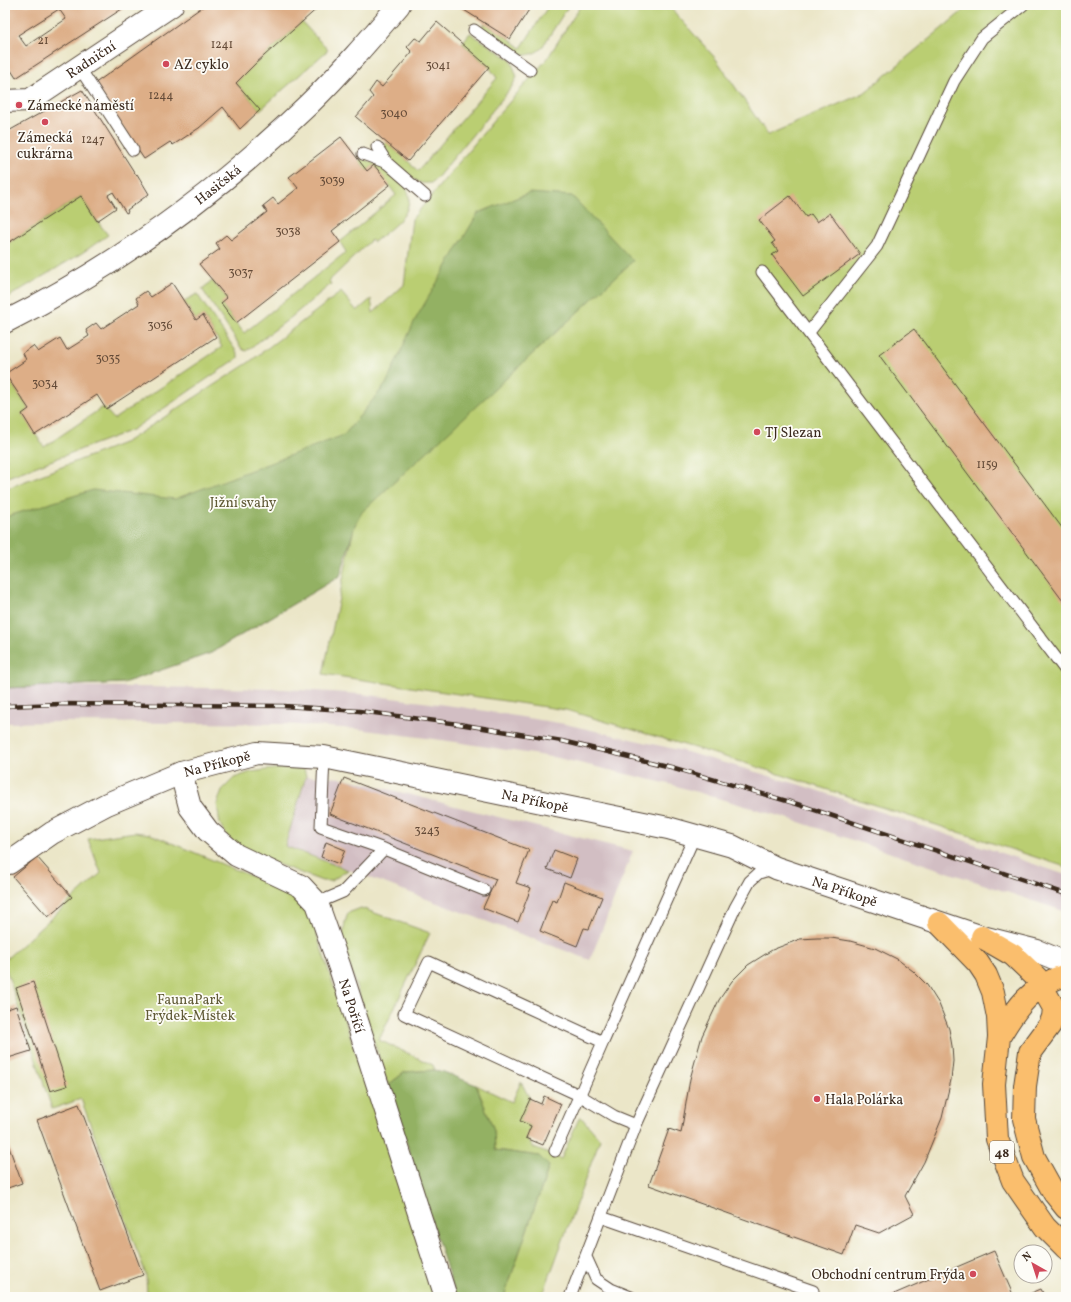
<svg xmlns="http://www.w3.org/2000/svg" width="1071" height="1302" viewBox="0 0 1071 1302" font-family="Vollkorn,serif">
<style>
.industrial{fill:#d2bec3}
.green{fill:#bace72;stroke:#7a7c48}
.forest{fill:#93b164;stroke:#676e41}
.building{fill:#ddae87;fill-rule:evenodd}
.lines{fill:none;stroke-linecap:round;stroke-linejoin:round}
.service-casing{stroke:#554638;stroke-width:13}
.minor-casing{stroke:#554638;stroke-width:24}
.primary-casing{stroke:#554638;stroke-width:24}
.service{stroke:#fff;stroke-width:11}
.minor{stroke:#fff;stroke-width:22}
.primary{stroke:#fabe6d;stroke-width:22}
.rail-casing{stroke:#3b2a1e;stroke-width:4.5}
.rail{stroke:#fdfcf7;stroke-width:3;stroke-dasharray:9;stroke-linecap:butt}
.poi-dot{fill:#d1495b;stroke:#fdfcf7;stroke-width:1.5}
.labels{text-anchor:middle;stroke-width:3.5;stroke-linejoin:round;paint-order:stroke}
.number-label{font-size:12px;fill:#644b38}
.shield{fill:#fdfcf7;stroke:#75695f;stroke-width:1}
.shield-label{font-size:13px;font-weight:bold;fill:#3b2a1e}
.street-label{font-size:14px;fill:#3b2a1e;stroke:#fdfcf7}
.poi-label{font-size:14px;fill:#3b2a1e;stroke:#fdfcf7;text-anchor:start}
.park-label{font-size:14px;fill:#615b37;stroke:#fdfcf7}
</style>
<rect width="100%" height="100%" fill="#fdfcf7"/>
<filter id="ink" filterUnits="userSpaceOnUse"><feTurbulence type="fractalNoise" baseFrequency=".025" numOctaves="2"/><feDisplacementMap in="SourceGraphic" scale="8" xChannelSelector="R" yChannelSelector="G"/><feConvolveMatrix kernelMatrix="1 2 1 2 8 2 1 2 1" color-interpolation-filters="sRGB"/></filter>
<filter id="wash" filterUnits="userSpaceOnUse"><feTurbulence type="fractalNoise" baseFrequency=".012" numOctaves="4" result="noise"/><feDisplacementMap in="SourceGraphic" scale="16" xChannelSelector="R" yChannelSelector="G"/><feGaussianBlur stdDeviation="0.9" result="paint"/><feColorMatrix in="noise" values="0 0 0 0 0 0 0 0 0 0 0 0 0 0 0 0 0 1.4 0 .05"/><feComposite in="paint" operator="in"/></filter>
<g filter="url(#wash)">
<rect width="100%" height="100%" fill="#ebe6c8"/>
<path class="industrial" d="M60,686L285,689L361,694L461,707L565,724L683,751L804,786L1066,875V912L793,820L673,785L558,758L456,742L358,729L284,724L61,722L5,723V688Z
M306,776L344,778L633,851L590,960L285,846Z"/>
<path class="green" d="M549,5H569L541,49C535,53 531,55 524,55C514,54 490,35 481,29L484,23L510,39L521,48Z
M581,5H668L716,59L768,135L864,93L970,5H1066V867L742,762L566,710L323,674L353,532L340,576L211,653L123,683L5,688V489L126,442L248,363L341,292L357,311L371,299L373,313L404,285L412,219L499,114L547,59Z
M302,22L328,50L260,110L236,83L255,64Z
M470,33L511,60L517,77L511,88L437,178L431,183C427,183 422,184 419,182C403,176 392,160 382,147L386,142L408,161L418,171L497,78L489,67L462,43Z
M362,158C380,166 411,178 409,201C408,206 407,211 404,215C396,225 384,234 374,242L371,240L329,281L331,284L289,319L246,351L242,349L202,289L212,281L227,298L221,304L244,333L346,252L340,242L396,195L374,165L367,171L359,160Z
M81,196L97,221L108,235L82,253L5,299V245Z
M197,294L238,354V358L132,430L5,478V460H7L5,454V374L29,409L22,414L44,447L103,407L114,419L222,347L203,315L196,320L184,301Z
M281,768L304,769L306,776L285,846L348,870L331,881H322L246,852L228,838L220,824L217,804L222,790L234,778L251,772Z
M135,832L150,834L301,897L308,908L436,1297H147L146,1275L81,1099L52,1109L5,966V960L101,873L88,839Z
M361,908L430,933L379,1040L433,1065L435,1070L405,1072L388,1085L342,942L345,922L348,913Z
M521,1082L530,1099L520,1121L531,1126L526,1138L534,1148L561,1159L580,1116L600,1139L542,1297H504L549,1166L539,1156L495,1150L494,1130L476,1085L512,1102Z"/>
<path class="forest" d="M529,193L572,196L633,261L362,512L355,525L340,576L211,653L123,683L5,688V517L93,490L175,499L344,435L386,384L415,320L478,213Z
M435,1070L444,1072L476,1085L494,1130L495,1150L539,1156L549,1166L504,1297H456L388,1085L405,1072Z"/>
<g id="blocks">
<path class="building" d="M5,5H128L16,78L5,61ZM59,9L66,19L26,46L18,35Z
M205,5H321L255,64L236,83L260,110L240,129L223,107L199,128L173,145L170,142L144,159L94,84Z
M456,5H532L510,39Z
M437,22L489,67L408,161L356,117L373,97L369,92L376,82L382,87L412,52L407,47L415,38L421,41Z
M82,90L136,175L137,174L149,194L127,210L128,212L126,213L113,192L108,195L116,208L97,221L81,196L5,245V133Z
M341,137L367,171L374,165L390,185L332,231L340,242L236,323L221,303L227,298L199,264L220,249L216,243L226,235L231,240L267,212L263,206L273,198L278,204L298,188L289,177Z
M790,196L806,217L811,214L817,222L830,213L860,254L803,296L772,255L778,251L772,243L775,241L759,220Z
M172,283L196,320L203,315L216,337L106,409L97,395L35,435L22,414L29,409L5,374L26,360L23,353L33,346L38,352L60,338L67,350L89,336L86,330L96,323L101,329L139,304L136,298L146,291L151,297Z
M914,329L1066,533V605L879,355Z
M344,778L529,850L516,883L531,888L518,922L483,908L496,879L330,814Z
M326,842L345,850L339,864L321,857Z
M554,850L577,859L570,878L547,869Z
M37,857L72,897L48,917L13,877Z
M564,882L602,897L589,929L584,928L577,946L540,931L552,900L557,902Z
M817,938H831L850,941L875,948L897,959L913,971L927,985L939,1004L949,1029L952,1046L953,1061L951,1080L942,1118L924,1162L905,1196L914,1214L879,1233L855,1225L844,1255L649,1185L669,1129L681,1133L690,1079L702,1036L719,1000L732,981L748,965L772,950L800,939Z
M33,982L67,1086L50,1091L16,988Z
M16,1006L31,1051L5,1059V1010Z
M544,1096L561,1104L543,1145L526,1138L531,1126L520,1121L530,1099L541,1104Z
M79,1104L143,1275L100,1291L37,1120Z
M5,1136L22,1183L5,1189Z
M994,1251L1014,1297H887Z
M1041,1289L1045,1297H1022Z"/>
</g>
</g>
<g filter="url(#ink)">
<use href="#blocks" fill-opacity="0" stroke="#554638" stroke-width="1"/>
<g class="lines">
<defs>
<path id="service" d="M474,30L530,70
M79,67L133,150
M377,147L387,163
M363,154L387,163L425,196
M762,272L1066,671
M809,332L877,246L954,81L982,38L1023,5
M324,757L321,827L384,849L484,890
M317,903L343,892L384,849
M636,1125L614,1116L579,1095L404,1014L429,962L603,1042L695,835
M555,1151L603,1042
M601,1217L813,1291
M586,1257L596,1279L611,1289L631,1297
M570,1297L636,1125L735,908L750,881L759,873L776,868"/>
<g id="minor">
<path id="s1" d="M5,101L30,100L172,5"/>
<path id="s2" d="M5,322C117,266 219,191 309,104C341,73 370,39 399,5"/>
<path id="s3" d="M181,773L190,807L208,831L236,855L301,886L317,903L340,968L446,1297"/>
<path id="s4" d="M9,863L52,833L107,804L181,773L257,753L324,757L668,828L732,846L776,868L982,937L1037,951L1066,963"/>
</g>
<path id="primary" d="M939,923L978,963L986,975L993,992L998,1017L999,1037L994,1084L997,1139L1013,1181L1045,1227L1066,1248
M982,937L1013,955L1037,978L1054,1008L1053,1017L1050,1025L1030,1052L1025,1086L1024,1119L1034,1157L1054,1193L1066,1208
M999,1037C1016,1008 1032,985 1066,975"/>
</defs>
<use href="#service" class="service-casing"/>
<use href="#minor" class="minor-casing"/>
<use href="#primary" class="primary-casing"/>
<use href="#service" class="service"/>
<use href="#minor" class="minor"/>
<use href="#primary" class="primary"/>
<defs>
<path id="rail" d="M5,706L61,704L284,706L359,711L459,724L562,741L671,767L797,804L1066,894"/>
</defs>
<use href="#rail" class="rail-casing"/>
<use href="#rail" class="rail"/>
</g>
</g>
<g class="poi-dot">
<circle cx="166" cy="64" r="4"/>
<circle cx="19" cy="105" r="4"/>
<circle cx="45" cy="122" r="4"/>
<circle cx="757" cy="432" r="4"/>
<circle cx="817" cy="1099" r="4"/>
<circle cx="973" cy="1274" r="4"/>
</g>
<g class="labels">
<g class="number-label">
<text x="43" y="44">21</text>
<text x="222" y="48">1241</text>
<text x="438" y="69">3041</text>
<text x="161" y="99">1244</text>
<text x="394" y="117">3040</text>
<text x="93" y="143">1247</text>
<text x="332" y="184">3039</text>
<text x="288" y="235">3038</text>
<text x="241" y="276">3037</text>
<text x="160" y="329">3036</text>
<text x="108" y="362">3035</text>
<text x="45" y="387">3034</text>
<text x="987" y="468">1159</text>
<text x="427" y="834">3243</text>
</g>
<rect class="shield" x="990" y="1141" width="24" height="22" rx="3"/>
<g class="shield-label">
<text x="1002" y="1157">48</text>
</g>
<g class="street-label">
<text dy="5" stroke="none"><textPath href="#s1" startOffset="98">Radniční</textPath></text>
<text dy="5" stroke="none"><textPath href="#s2" startOffset="254">Hasičská</textPath></text>
<text dy="5" stroke="none"><textPath href="#s4" startOffset="232">Na Příkopě</textPath></text>
<text dy="5" stroke="none"><textPath href="#s4" startOffset="556">Na Příkopě</textPath></text>
<text dy="5" stroke="none"><textPath href="#s4" startOffset="880">Na Příkopě</textPath></text>
<text dy="5" stroke="none"><textPath href="#s3" startOffset="306">Na Poříčí</textPath></text>
</g>
<g class="poi-label">
<text x="174" y="69">AZ cyklo</text>
<text x="27" y="110">Zámecké náměstí</text>
<text x="45" y="142" text-anchor="middle">Zámecká<tspan x="45" dy="16">cukrárna</tspan></text>
<text x="765" y="437">TJ Slezan</text>
<text x="825" y="1104">Hala Polárka</text>
<text x="965" y="1279" text-anchor="end">Obchodní centrum Frýda</text>
</g>
<g class="park-label">
<text x="243" y="507">Jižní svahy</text>
<text x="190" y="1004">FaunaPark<tspan x="190" dy="16">Frýdek-Místek</tspan></text>
</g>
</g>
<rect width="1071" height="1302" fill="none" stroke="#fdfcf7" stroke-width="20"/>
<g transform="translate(1033 1264) rotate(321)"><circle r="19" fill="#fdfcf7" stroke="#afa8a0"/>
<path d="M0-3L7 15L0 10L-7 15Z" fill="#d1495b"/>
<text y="-6" font-size="11" font-weight="bold" text-anchor="middle" fill="#3b2a1e">N</text>
</g>
</svg>
